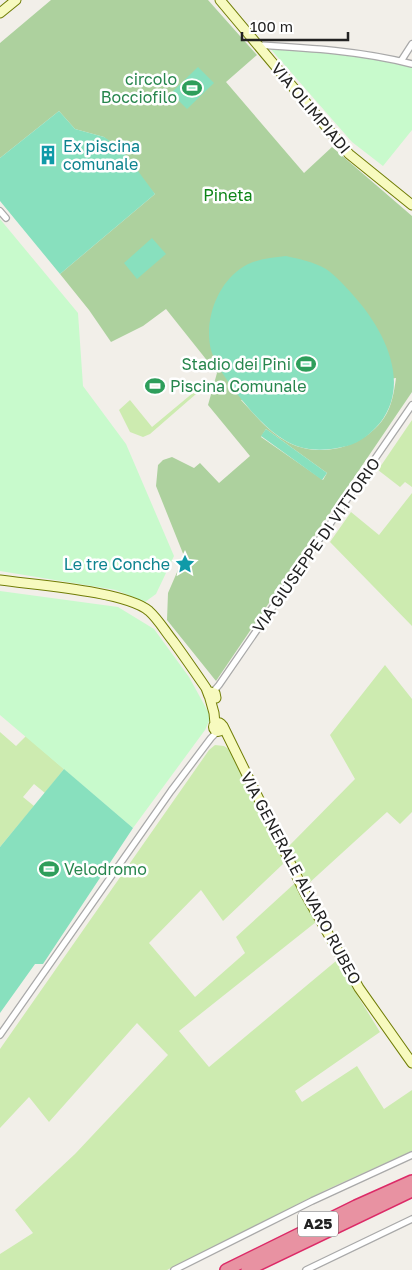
<svg xmlns="http://www.w3.org/2000/svg" width="412" height="1270" viewBox="0 0 412 1270" font-family="'Golos Text',sans-serif">
<style>
.grass{fill:#cdebb0}
.forest{fill:#add19e;fill-rule:evenodd}
.park{fill:#c8facc}
.pitch{fill:#88e0be}
.lines{fill:none;stroke-linecap:round;stroke-linejoin:round}
.street-casing{stroke:#a9a9a9;stroke-width:8}
.secondary-casing{stroke:#707d05;stroke-width:11}
.highway-casing{stroke:#dc2a67;stroke-width:14}
.street{stroke:#fff;stroke-width:5.5}
.secondary{stroke:#f7fabf;stroke-width:9}
.highway{stroke:#e892a2;stroke-width:11}
.labels{text-anchor:middle;stroke-width:5;stroke-linejoin:round;paint-order:stroke}
.shield{fill:#fff;stroke:#646464;stroke-width:1}
.shield-label{font-size:15px;font-weight:bold;fill:#222}
.leisure-label{font-size:16px;fill:#27864d;stroke:#fff;text-anchor:end}
.street-label{font-size:16px;fill:#222;stroke:#fff}
.culture-label{font-size:16px;fill:#0d838f;stroke:#fff;text-anchor:start}
.park-label{font-size:16px;fill:#0c8416;stroke:#fff}
</style>
<rect width="100%" height="100%" fill="#f2efe9"/>
<path class="grass" d="M194,392L196,394L150,434L143,437L130,432L119,410L130,400L152,427Z
M412,420V487L405,482L400,487L378,470Z
M412,493V626L330,542L351,512L379,535Z
M385,665L412,699V812L400,824L387,812L308,884L287,848L355,779L330,735Z
M0,732L16,746L26,736L64,769L45,793L34,784L23,797L34,806L0,847Z
M215,745L224,746L233,752L268,826L280,854L283,864L223,921L201,890L149,943L195,997L245,953L236,937L295,883L316,922L179,1031L209,1067L336,961L380,1032L295,1091L302,1102L357,1066L384,1109L412,1090V1151L328,1189L167,1270H0V1254L33,1233L15,1210L75,1154L168,1055L137,1023L49,1122L29,1097L0,1128V1049L209,750Z"/>
<path class="forest" d="M51,0H208L257,55L226,82L304,173L332,147L412,216V392L216,681L167,620L168,593L184,556L156,486L158,465L163,460L172,457L194,468L200,463L219,483L250,456L208,405L217,373L166,309L143,326L111,342L89,310L60,274L155,194L104,137L75,129L59,111L0,158V43ZM396,378C394,392 392,406 384,418C363,449 316,460 284,440C267,430 254,414 241,400ZM266,429L327,473L323,480L261,437Z"/>
<path class="park" d="M268,46L338,50L412,66V130L383,166L352,142Z
M0,219L78,313L83,386L126,444L174,556L156,594L145,602L116,590L0,571Z
M0,591L118,607L154,629L189,677L211,717L205,730L133,828L0,715Z"/>
<path class="pitch" d="M198,67L214,83L187,109L171,93Z
M59,111L75,129L104,137L121,148L155,194L60,274L0,201V158Z
M152,238L166,254L137,279L124,263Z
M286,256C299,259 314,262 326,269C336,276 345,286 353,295C383,328 412,382 380,423C371,433 360,443 347,446C334,449 322,451 309,449C286,446 268,429 253,413C240,398 217,370 211,350C204,322 216,286 240,269C253,259 270,258 286,256Z
M266,429L327,473L322,480L261,436Z
M64,769L133,828L43,964H35L0,1013V847Z"/>
<g class="lines">
<defs>
<path id="street" d="M258,45C310,48 361,51 412,64
M401,61L412,44
M0,211L6,218
M213,692L219,685L412,405
M0,1035L171,791L211,738L218,731
M174,1270L312,1201L412,1155
M306,1270L412,1219"/>
<path id="secondary" d="M220,0L349,154L412,205
M0,13L16,0
M0,580C34,585 125,591 149,611C158,619 165,631 173,641C184,656 195,672 206,688L209,696
M210,698H216L215,693L211,692L209,695L214,713L215,724
M213.5 727a4.5 4.5 0 1 1 9 0a4.5 4.5 0 1 1-9 0Z
M223,726L306,895L359,988L412,1063"/>
<path id="highway" d="M226,1270L356,1206L412,1181
M247,1270L412,1191"/>
</defs>
<use href="#street" class="street-casing"/>
<use href="#secondary" class="secondary-casing"/>
<use href="#highway" class="highway-casing"/>
<use href="#street" class="street"/>
<use href="#secondary" class="secondary"/>
<use href="#highway" class="highway"/>
</g>
<defs>
<symbol id="stadium-bare" viewBox="-9 -9 18 18"><path d="M0-5a6.5 5 0 1 0 0 10a6.5 5 0 1 0 0-10ZM-3.5-1.8h7v3.6h-7Z" fill="#2e9e5b" stroke="#fff" stroke-width="2.5" paint-order="stroke"/></symbol>
<symbol id="building-bare" viewBox="-9 -9 18 18"><path d="M-4-6H4V6H1V3H-1V6H-4ZM-2.5-4.3h1.7v1.8h-1.7ZM.8-4.3h1.7v1.8H.8ZM-2.5-1h1.7V.8h-1.7ZM.8-1h1.7V.8H.8Z" fill="#0f9aa8" stroke="#fff" stroke-width="2.5" paint-order="stroke"/></symbol>
<symbol id="sight-bare" viewBox="-9 -9 18 18"><path d="M0-6L1.8-2.2L6-1.7L2.9 1.2L3.7 5.4L0 3.3L-3.7 5.4L-2.9 1.2L-6-1.7L-1.8-2.2Z" fill="#0f9aa8" stroke="#fff" stroke-width="2.5" paint-order="stroke"/></symbol>
</defs>
<g fill-rule="evenodd">
<use href="#stadium-bare" x="178" y="74" width="28" height="28"/>
<use href="#building-bare" x="34" y="141" width="28" height="28"/>
<use href="#stadium-bare" x="292" y="350" width="28" height="28"/>
<use href="#stadium-bare" x="141" y="372" width="28" height="28"/>
<use href="#sight-bare" x="171" y="550" width="28" height="28"/>
<use href="#stadium-bare" x="35" y="855" width="28" height="28"/>
</g>
<g class="labels">
<rect class="shield" x="298" y="1211.5" width="40" height="25" rx="4"/>
<g class="shield-label">
<text x="318" y="1229">A25</text>
</g>
<g class="leisure-label">
<text x="177" y="85">circolo<tspan x="177" dy="18">Bocciofilo</tspan></text>
<text x="291" y="370">Stadio dei Pini</text>
<text x="170" y="392" text-anchor="start">Piscina Comunale</text>
<text x="64" y="875" text-anchor="start">Velodromo</text>
</g>
<g class="street-label">
<text transform="translate(311 108) rotate(50)" y="6">VIA OLIMPIADI</text>
<text transform="translate(316 545) rotate(-55)" y="6">VIA GIUSEPPE DI VITTORIO</text>
<text transform="translate(301 878) rotate(62)" y="6">VIA GENERALE ALVARO RUBEO</text>
</g>
<g class="culture-label">
<text x="63" y="152">Ex piscina<tspan x="63" dy="18">comunale</tspan></text>
<text x="170" y="570" text-anchor="end">Le tre Conche</text>
</g>
<g class="park-label">
<text x="228" y="201">Pineta</text>
</g>
</g>
<path d="M242 32v8h106v-8" fill="none" stroke="#222222" stroke-width="2.5"/>
<text x="250" y="32" font-size="15" fill="#222222" stroke="#ffffff" stroke-width="4" paint-order="stroke">100 m</text>
</svg>
